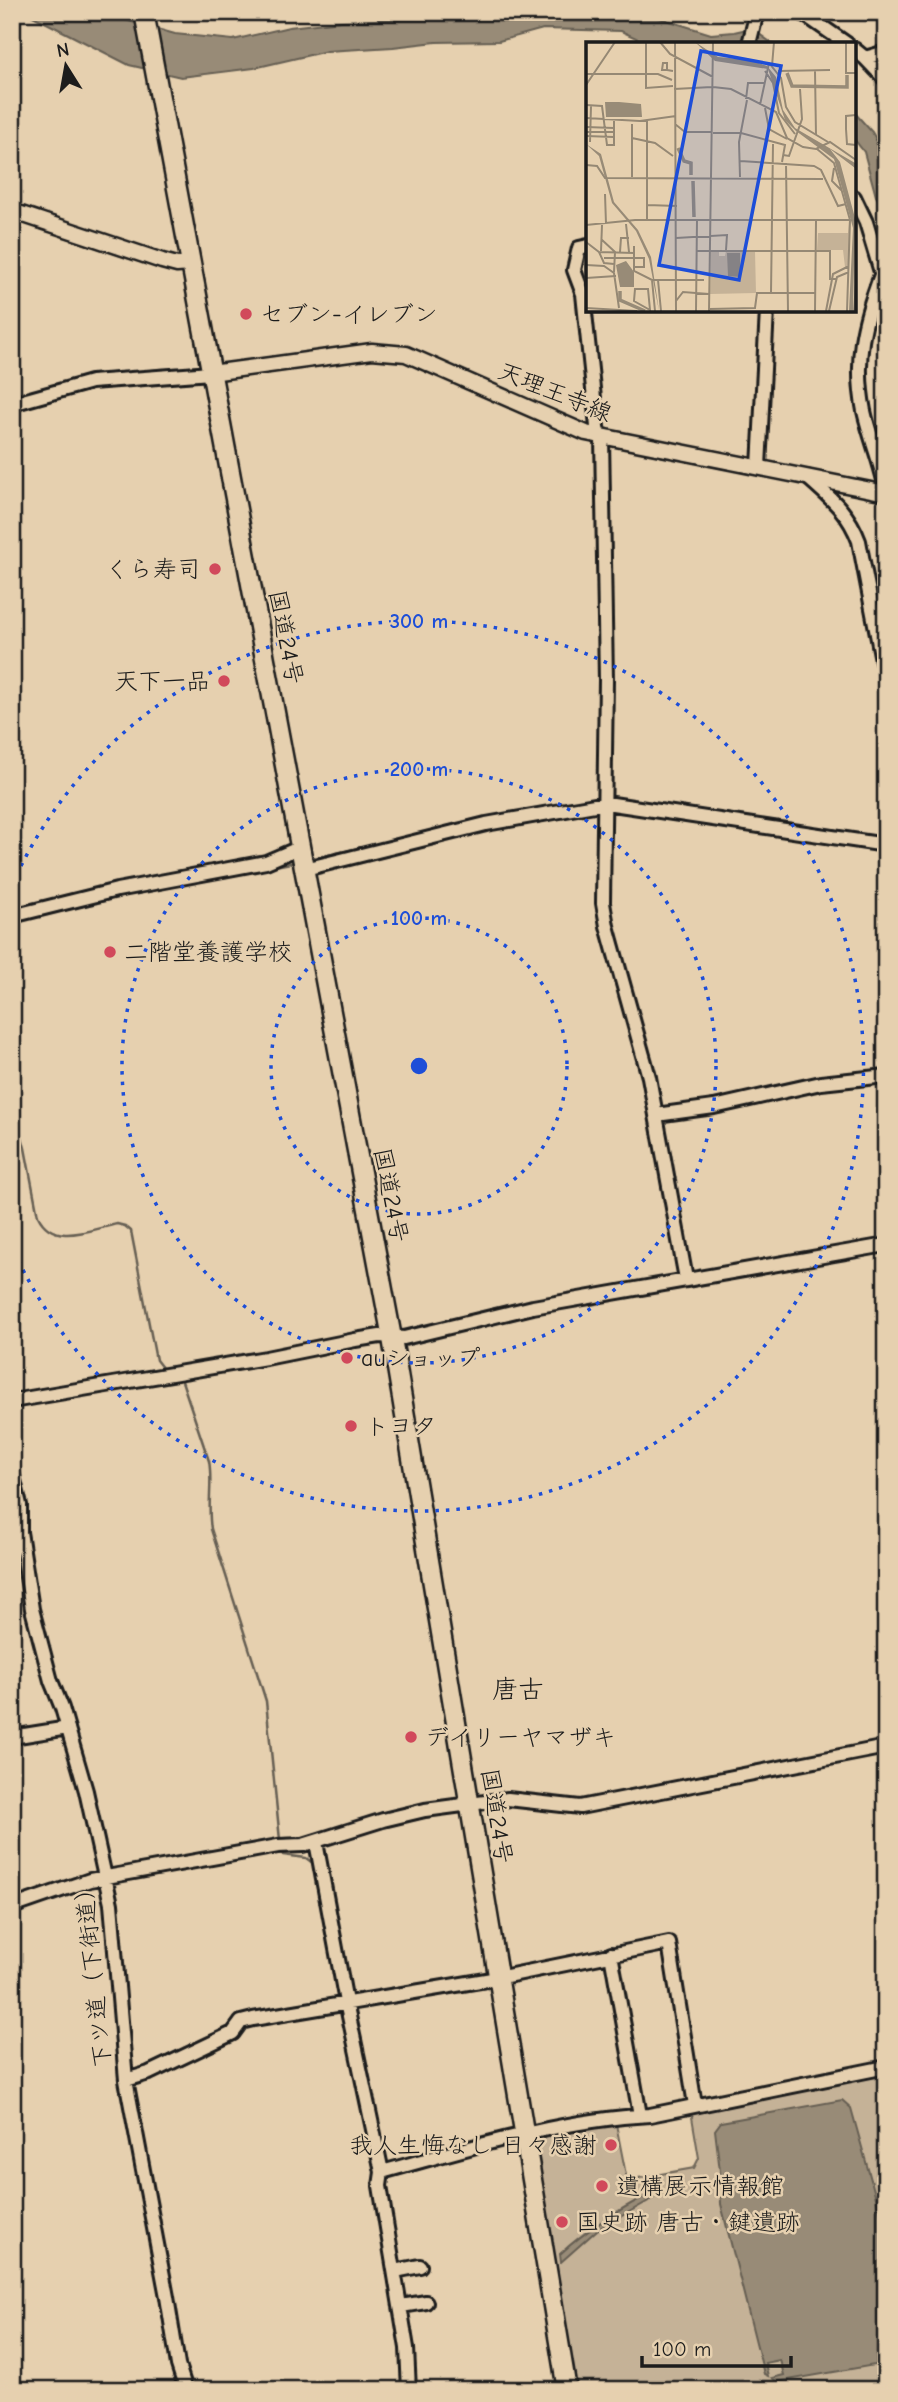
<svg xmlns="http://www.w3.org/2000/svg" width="898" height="2402" viewBox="0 0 898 2402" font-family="'Comic Neue','Klee One',sans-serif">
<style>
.green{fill:#c5b297;stroke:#70675a;stroke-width:2}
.water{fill:#988b77;stroke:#665f53;stroke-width:2}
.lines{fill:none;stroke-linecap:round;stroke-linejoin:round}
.stream{stroke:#665f53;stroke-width:2.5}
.minor-casing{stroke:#1c1c1c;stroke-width:18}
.major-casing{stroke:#1c1c1c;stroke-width:19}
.highway-casing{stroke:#1c1c1c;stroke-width:23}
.minor{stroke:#e6d0af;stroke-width:12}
.major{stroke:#e6d0af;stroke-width:14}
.highway{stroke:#e6d0af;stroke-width:18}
.ring{fill:none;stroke:#1d4ed8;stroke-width:3.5;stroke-dasharray:3.5 7}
.poi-dot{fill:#d1495b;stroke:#e6d0af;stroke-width:2.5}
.labels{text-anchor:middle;stroke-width:5;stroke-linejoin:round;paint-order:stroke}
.poi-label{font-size:24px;fill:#1c1c1c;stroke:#e6d0af;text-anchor:start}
.street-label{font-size:24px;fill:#1c1c1c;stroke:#e6d0af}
.neighbourhood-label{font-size:26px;fill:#1c1c1c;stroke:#e6d0af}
.inset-river{fill:none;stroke:#988b77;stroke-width:3.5}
.inset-road{fill:none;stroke:#958874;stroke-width:2}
.view{fill:#1d4ed8;fill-opacity:0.15;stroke:#1d4ed8;stroke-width:3.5}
.inset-edge{fill:none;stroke:#1c1c1c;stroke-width:3.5}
.centre{fill:#1d4ed8;stroke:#e6d0af;stroke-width:3.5}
.ring-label{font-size:21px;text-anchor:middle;font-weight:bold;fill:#1d4ed8;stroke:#e6d0af;stroke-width:5;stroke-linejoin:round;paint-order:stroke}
</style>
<rect width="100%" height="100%" fill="#e6d0af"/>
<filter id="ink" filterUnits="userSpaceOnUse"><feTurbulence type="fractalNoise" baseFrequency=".0143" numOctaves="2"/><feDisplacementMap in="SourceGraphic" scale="14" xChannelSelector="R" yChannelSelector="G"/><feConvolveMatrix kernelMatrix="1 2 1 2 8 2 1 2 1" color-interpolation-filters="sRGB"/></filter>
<g filter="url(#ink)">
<path class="green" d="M886,2071V2390H575L533,2137L615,2119L627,2180L694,2168L699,2158L691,2111L849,2079C860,2082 874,2075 886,2071Z"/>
<path class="water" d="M25,12H96L175,34L233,40L289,27L342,21L440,18L465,16L474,12H622L627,16L647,14L711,34L734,32L751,28L773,44H649L621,31L543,29L499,41L436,42L393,47L327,51L254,68L181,77L129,65Z
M854,112L872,132L886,157V212L876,196L864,152L854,139Z
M842,2100L851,2108L886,2234V2363L777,2382L772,2378L784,2375L780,2360L765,2363L768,2376L764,2374L721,2204L720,2171L715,2130L721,2122Z
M651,2193L654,2198L597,2230L561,2262L560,2254C588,2228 618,2210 651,2193Z"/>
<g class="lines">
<path class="stream" d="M309,859L405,838
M155,889L296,862
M12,1124L22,1137L25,1148L38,1216C53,1247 89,1230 117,1224L125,1226L131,1231L156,1360L163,1369
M181,1378L209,1461C213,1483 207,1506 211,1529L266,1701L280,1840
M281,1850L283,1855L306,1858L314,1864"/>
<defs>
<path id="minor" d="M801,12L847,44
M749,44L757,12
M854,49L865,58L886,80
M865,58L886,52
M854,197L866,222L886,289
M588,246L579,248L574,270L583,294L598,436
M881,275C863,322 854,360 864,411C870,438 881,463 886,489
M12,404L91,382L211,373
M602,437L606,680L603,903L607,926L649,1077L686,1279
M759,467L767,310
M807,477C829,497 848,511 859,541L886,681
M305,869L486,824L606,803L886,845
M12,916L117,890L266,862L301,847
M656,1115L714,1107L821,1083L886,1076
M12,1401L266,1358L355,1340L380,1336L404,1338L533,1307L886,1245
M12,1472L20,1505V1532L32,1609L51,1681L62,1708L86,1791L111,1904L126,2080L167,2297L178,2365L186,2390
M12,1737L68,1728
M316,1842L346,2002L382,2172L380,2186L407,2348L409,2390
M12,1907L90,1880L278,1846L303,1845L383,1820L425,1810L508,1799L580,1807L886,1747
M611,1954L640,2115
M126,2080L149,2073L233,2033L241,2022L253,2019L492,1979L669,1943L695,2105
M382,2172C470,2148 558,2120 650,2115L886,2067
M395,2271L420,2266
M401,2306L426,2302"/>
<path id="major" d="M12,211L162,261L177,265L191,264
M211,373L372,351L406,354L586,433L886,493"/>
<path id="highway" d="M144,12L392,1338L567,2390"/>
</defs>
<use href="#minor" class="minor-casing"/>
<use href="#major" class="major-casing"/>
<use href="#highway" class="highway-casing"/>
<use href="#minor" class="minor"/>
<use href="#major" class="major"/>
<use href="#highway" class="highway"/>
</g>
</g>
<g class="ring">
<circle cx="419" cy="1066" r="148"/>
<circle cx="419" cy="1066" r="297"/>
<path d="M12 885A445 445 0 1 1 12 1247"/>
</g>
<g class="poi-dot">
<circle cx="246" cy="314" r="7"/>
<circle cx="215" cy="569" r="7"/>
<circle cx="224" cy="681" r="7"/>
<circle cx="110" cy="952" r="7"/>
<circle cx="347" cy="1358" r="7"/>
<circle cx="351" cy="1426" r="7"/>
<circle cx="411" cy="1737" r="7"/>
<circle cx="611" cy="2145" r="7"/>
<circle cx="602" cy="2186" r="7"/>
<circle cx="562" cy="2222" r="7"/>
</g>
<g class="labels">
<g class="poi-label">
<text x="260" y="322">セブン-イレブン</text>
<text x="201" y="577" text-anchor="end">くら寿司</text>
<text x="210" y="689" text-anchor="end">天下一品</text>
<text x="124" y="960">二階堂養護学校</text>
<text x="361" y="1366">auショップ</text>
<text x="365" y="1434">トヨタ</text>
<text x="425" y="1745">デイリーヤマザキ</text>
<text x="597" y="2153" text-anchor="end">我人生悔なし 日々感謝</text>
<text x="616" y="2194">遺構展示情報館</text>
<text x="576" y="2230">国史跡 唐古・鍵遺跡</text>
</g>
<g class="street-label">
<text transform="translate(555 392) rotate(22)" y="8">天理王寺線</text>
<text transform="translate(286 637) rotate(79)" y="8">国道24号</text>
<text transform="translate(391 1195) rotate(79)" y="8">国道24号</text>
<text transform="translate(497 1816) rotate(81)" y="8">国道24号</text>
<text transform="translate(93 1972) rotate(-96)" y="8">下ツ道（下街道）</text>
</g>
<g class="neighbourhood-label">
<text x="518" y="1698">唐古</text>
</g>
</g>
<g transform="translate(586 42)">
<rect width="270" height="270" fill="#e6d0af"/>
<path d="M263,179V224L259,225L257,208H231L232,191H262ZM125,208H133V214H139L140,209H169L170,251L124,252Z" fill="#c5b297"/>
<path d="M109,0L132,15L165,18L181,24L190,35L197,68L209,86L269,121V126L244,107L254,120L269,176L267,269H263L267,186L248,117L210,89L199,78L182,27L129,19ZM33,60L55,62L56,75H20L19,60ZM0,102L15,112L28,160L52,188L65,215L73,269L63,217L50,189L26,161L13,114ZM141,211H154V235L142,234ZM40,219L48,230V245H34L30,223Z" fill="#988b77"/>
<path class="inset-river" d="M201,31L206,44L261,45V33M92,106L98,119L105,121V133M107,139L108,175M34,249V258L59,269"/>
<path class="inset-road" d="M60,0V46L87,44M74,0L84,12L127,35M89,0L90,269M260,0V31H270M183,21L195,36L200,65L209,80L242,100M186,24L188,0M81,28V21H77L76,28H81L87,29M179,29L187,41L193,71L209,92M192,29L244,28M229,29L230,94M0,32H72L86,38M0,43L29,0M127,45L145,47L190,70L201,96L217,105L230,107L244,100L270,118M88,47L126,45M160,57L162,41H178M0,63L16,64L21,103H28V79M174,63L183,21M179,66L183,87L201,97M270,73L260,74V87L261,102L270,103M0,76L54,79L90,74M61,78V179M46,82V135M89,82L99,90H126M0,85L28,86M0,90H28M127,91H155L199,103L196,120M0,94L28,95M46,96L69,101L87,114M4,100L5,64M231,107L248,121L264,178L261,269M197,113L203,114L216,77L214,47M154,119L228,124L235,128L252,164L260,162M200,121L202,269M0,123L11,124L19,136L237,137M248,126L246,139L255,148M154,135L153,100L161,58M19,152L20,182M61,163L91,164M40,182L43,210M0,183L49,178H270M90,196L141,193L140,208M15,197L29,210L28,230M0,200L13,210L48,211M48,204V229L66,238H118M15,209L16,183M111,209H244V237H251M13,210L18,221L28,222M34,210L35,196H43M18,216H58V225H47M0,223L18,224L28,231L33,266M0,236L30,234M66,238L69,269M72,238L75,269M49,247H62L64,268L48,259ZM185,251L187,102M90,259L97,250L123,252M0,266L51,269M123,267L169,266L171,251H230M110,269L111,178M123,269L127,0M229,269L230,179M240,269L247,232L263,224M243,269L251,235L263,230M268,269L270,242"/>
<path class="view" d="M115,9L195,24L153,238L73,223Z"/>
<rect width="270" height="270" class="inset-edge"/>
</g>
<circle cx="419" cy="1066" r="10" class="centre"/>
<g class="ring-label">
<text x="419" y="628">300 m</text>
<text x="419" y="776">200 m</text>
<text x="419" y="925">100 m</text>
</g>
<rect width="898" height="2402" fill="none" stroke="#e6d0af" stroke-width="42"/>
<rect x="21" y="21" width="856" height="2360" fill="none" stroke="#1c1c1c" stroke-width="2.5" filter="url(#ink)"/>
<g transform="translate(66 66) rotate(349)" stroke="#e6d0af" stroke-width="5" paint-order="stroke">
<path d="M0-5L12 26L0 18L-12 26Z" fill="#1c1c1c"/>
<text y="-10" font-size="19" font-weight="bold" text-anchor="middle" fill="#1c1c1c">N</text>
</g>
<path d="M642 2356v10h149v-10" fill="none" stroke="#1c1c1c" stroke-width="3.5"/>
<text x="653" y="2356" font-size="21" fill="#1c1c1c" stroke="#e6d0af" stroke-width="5" paint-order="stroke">100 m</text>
</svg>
